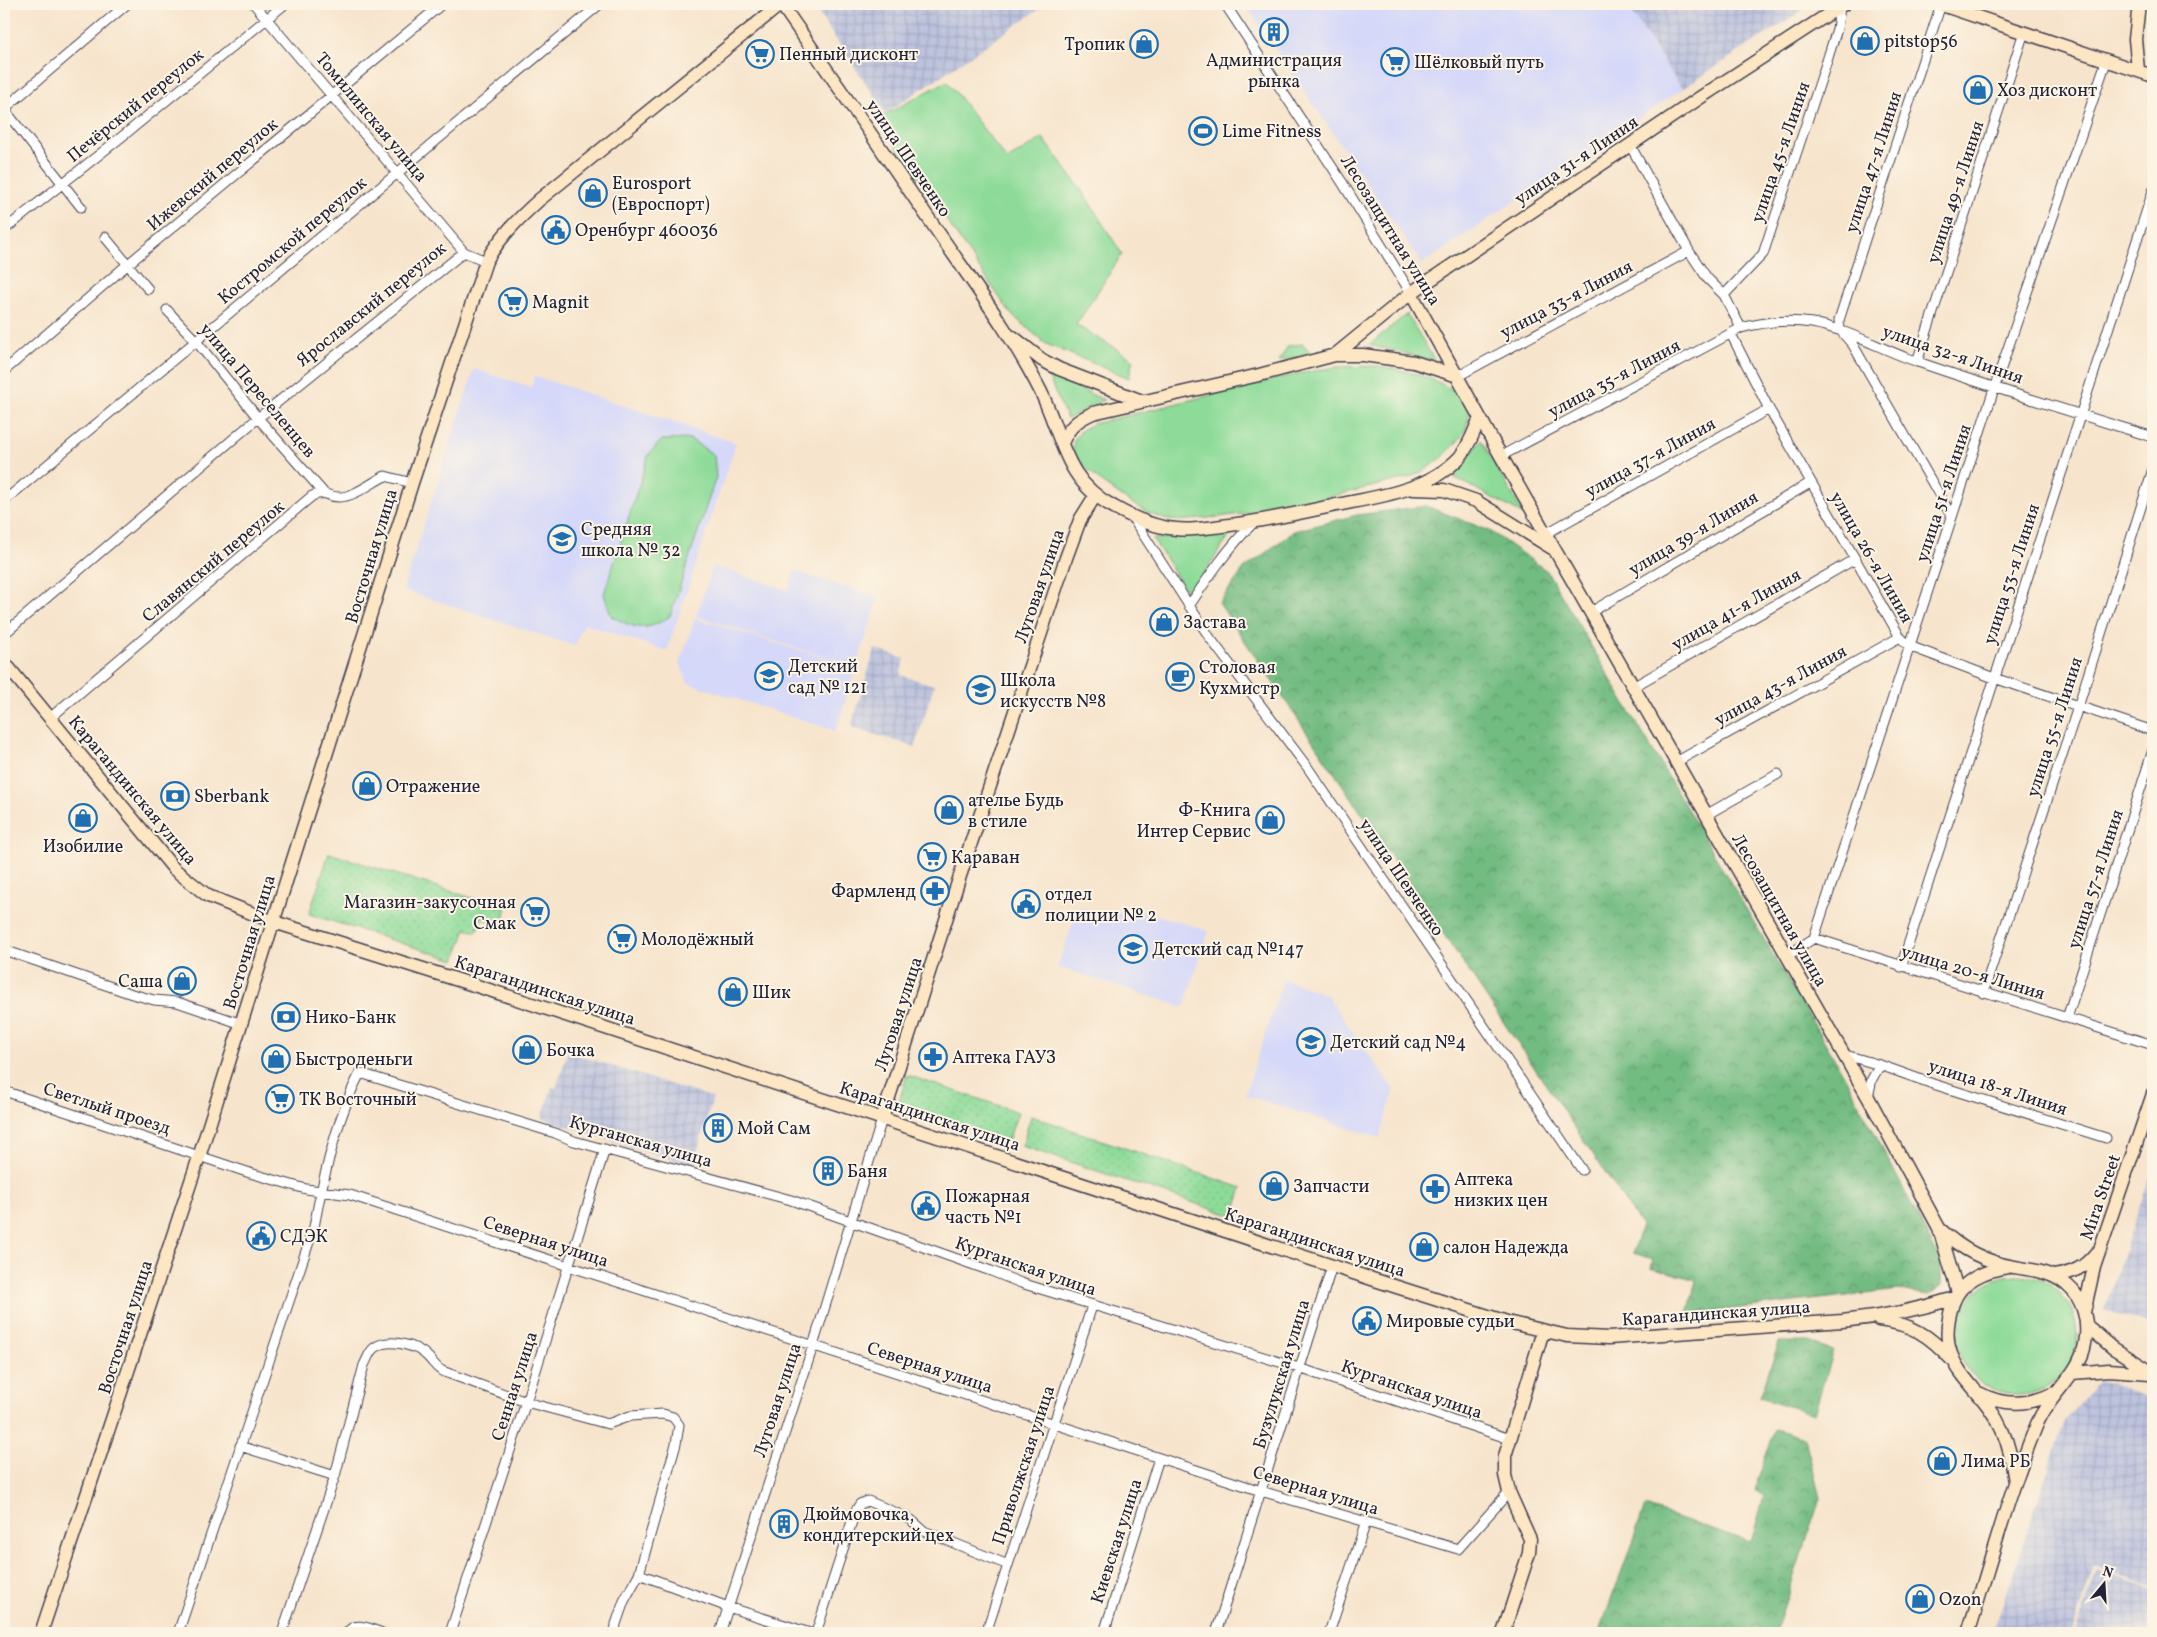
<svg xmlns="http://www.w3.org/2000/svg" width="2157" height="1637" viewBox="0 0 2157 1637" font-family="Vollkorn,serif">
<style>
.built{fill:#d5d8f9}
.industrial{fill:url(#industrial-grid)}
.grass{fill:#8edb99;stroke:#587e6a}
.forest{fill:url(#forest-crowns);stroke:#4a6e5e}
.park{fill:url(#park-dots);stroke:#587e6a}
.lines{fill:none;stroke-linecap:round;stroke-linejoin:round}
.street-casing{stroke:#423f51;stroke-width:11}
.secondary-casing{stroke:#423f51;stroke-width:15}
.street{stroke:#fff;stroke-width:9}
.secondary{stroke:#fce6c4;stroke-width:12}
.labels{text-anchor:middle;stroke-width:4;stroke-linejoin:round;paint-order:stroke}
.poi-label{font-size:18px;fill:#22223b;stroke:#fcf5e5;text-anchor:start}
.street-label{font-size:18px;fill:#22223b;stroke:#fcf5e5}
</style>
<defs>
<pattern id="industrial-grid" width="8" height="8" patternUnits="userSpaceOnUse" patternTransform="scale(1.25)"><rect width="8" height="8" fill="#bdc3de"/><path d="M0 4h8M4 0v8" fill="none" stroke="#a2a7bf"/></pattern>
<pattern id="forest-crowns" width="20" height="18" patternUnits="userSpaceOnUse" patternTransform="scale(1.25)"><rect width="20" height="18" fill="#72bb81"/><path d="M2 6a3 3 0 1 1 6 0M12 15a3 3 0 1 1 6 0" fill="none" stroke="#5d986b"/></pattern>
<pattern id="park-dots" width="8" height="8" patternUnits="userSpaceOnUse" patternTransform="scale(1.25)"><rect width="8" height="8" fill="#8edb99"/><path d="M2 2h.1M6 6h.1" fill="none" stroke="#7abc85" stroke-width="1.8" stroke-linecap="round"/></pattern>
</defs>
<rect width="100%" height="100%" fill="#fcf5e5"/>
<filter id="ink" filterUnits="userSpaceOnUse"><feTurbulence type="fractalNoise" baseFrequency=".02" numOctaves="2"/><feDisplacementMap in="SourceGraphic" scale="10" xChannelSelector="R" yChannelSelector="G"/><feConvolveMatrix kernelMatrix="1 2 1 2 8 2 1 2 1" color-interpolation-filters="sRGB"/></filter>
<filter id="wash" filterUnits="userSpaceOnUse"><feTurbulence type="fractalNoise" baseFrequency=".0096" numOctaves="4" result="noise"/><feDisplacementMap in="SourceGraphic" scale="20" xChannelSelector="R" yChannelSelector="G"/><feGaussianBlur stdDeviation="1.12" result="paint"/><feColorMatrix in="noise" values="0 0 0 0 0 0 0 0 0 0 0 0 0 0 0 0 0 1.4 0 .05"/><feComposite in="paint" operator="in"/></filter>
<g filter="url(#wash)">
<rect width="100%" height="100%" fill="#f7e4cc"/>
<path class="built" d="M1245,4H1626L1682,89L1422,264Z
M474,369L531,387L535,376L736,443L667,651L584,624L575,646L403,590Z
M713,566L788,590L794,571L879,597L856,667L696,616Z
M695,618L856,668L836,731L688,683L680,663Z
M1079,907L1107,915L1137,909L1209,931L1184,1007L1057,967Z
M1283,979L1327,995L1394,1090L1380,1138L1245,1095Z"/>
<path class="industrial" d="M820,4H1047L886,113L815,8Z
M1626,4H1812L1682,89Z
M875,649L905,659L900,675L934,685L915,747L851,727Z
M568,1052L713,1098L693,1166L542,1118L552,1087L556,1088Z
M2153,1168V1326L2104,1310Z
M2099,1381L2153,1399V1586L2094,1566L2072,1633H1993L2065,1420Z
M2097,1570L2153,1589V1633H2075Z"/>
<path class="grass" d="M947,81L1007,160L1043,138L1082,191L1122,254L1076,325L1133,359L1129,378L1046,344L1011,314L877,119Z
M1407,314L1435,361L1369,345Z
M1303,344L1313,354L1279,361L1288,346Z
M1378,366C1413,371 1500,391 1457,442C1442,459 1432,467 1411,477C1348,492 1283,510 1218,517C1202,518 1185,522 1169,520C1144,516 1086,475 1074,453C1070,439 1080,429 1093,424L1292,375L1336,367Z
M1047,374L1104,400L1067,419Z
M690,439L714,455L716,477L670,616C645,633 636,629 611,616L604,594L649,454L662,440Z
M1481,440L1524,515L1454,477Z
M1232,532L1189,595L1153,539Z
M1957 1335a60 60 0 1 1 120 0a60 60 0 1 1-120 0Z"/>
<path class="forest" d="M1426,506L1490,531L1547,571L1844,1075L1941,1261V1286L1930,1295L1899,1290L1688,1314L1696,1280L1651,1267L1653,1259L1633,1253L1641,1225L1219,603L1244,569L1294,531L1357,515Z
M1779,1342H1808L1833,1350L1814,1414L1760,1397Z
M1775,1429L1805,1438L1820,1498L1775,1633H1599L1645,1507L1751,1542L1764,1496L1754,1490Z"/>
<path class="park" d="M329,853L507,909L502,925L481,918L477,932L466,929L455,960L309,914Z
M907,1075L1018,1112L1008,1141L898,1105Z
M1031,1116L1242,1188L1233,1216L1022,1146Z"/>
</g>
<g filter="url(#ink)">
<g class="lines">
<defs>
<path id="street" d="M254,4L464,252
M1225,4L1342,182L1411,293
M1941,4L1839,320L1840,330L1853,345L1952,517
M4,109L127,4
M4,109L81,207
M1630,145L1689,251L1707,278L1724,295L1741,328
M4,230L129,131L285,4
M105,237L148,289
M1724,295L1763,254L1826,64L1837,29L1840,7
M167,310L196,341L258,418L323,492
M1731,334L1769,409L1900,637L1909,646L1994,678L2153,731
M1917,362L2024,32
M4,371L127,265L442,4
M1458,376L1689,251
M1501,456L1741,328C1763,322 1788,319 1812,323C1850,330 1882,350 1918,362C1996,389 2075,413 2153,437
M4,501L600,4
M1132,517L1210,638L1308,768L1582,1170
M1547,533L1769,409
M1189,606C1209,576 1228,548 1254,522
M1591,612L1810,483
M4,634L258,418L464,252L486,261
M1633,687L1855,559
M50,718L312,496C330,490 325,497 339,497C354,497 371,483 385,476L412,483
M1676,762L1900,637
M1706,815L1778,774
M1814,938L1995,386L2107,59
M4,950L132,994L154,1000L177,1002L242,1024
M1787,956L1814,938L2153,1045
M1901,967L2153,191
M1983,993L2078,707L2153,469
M2067,1018L2153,750
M1842,1054L1880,1065L1933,1084L2106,1138
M4,1091L250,1173L306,1189L350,1195L1261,1491L1458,1549L1509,1492
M1868,1097L1872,1079L1880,1065
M240,1446L335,1476
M639,1574L728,1607L810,1633
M178,1633L314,1227C323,1178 337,1117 360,1073L555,1133L574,1141L791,1200L991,1271L1021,1283L1299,1368L1510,1439
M282,1633L335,1476L364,1365C367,1360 369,1352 374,1348C388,1337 417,1345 428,1357C434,1363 435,1367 442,1371L526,1402L608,1424L630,1416L663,1414L673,1417L679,1425L676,1444L639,1574L624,1601L616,1624L615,1633
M347,1633C355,1620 370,1629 382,1633
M450,1633L526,1402L605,1149
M720,1633L813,1346L882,1119
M816,1633L855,1512L860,1504L868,1501L910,1519L924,1531L1008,1565
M986,1633L1092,1306
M1104,1633L1159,1458
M1216,1633L1332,1266
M1329,1633L1366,1522"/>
<path id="secondary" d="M781,4C835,81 887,158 940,235C975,286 1012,335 1040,390C1063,436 1063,480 1114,507C1133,518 1154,527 1176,529C1191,531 1206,528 1222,526C1259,522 1295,514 1332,506C1375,497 1426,492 1459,458C1469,447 1474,431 1480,418
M1939,4L2153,76
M2138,70L2135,39L2139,4
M1411,293L1501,456L1868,1097L1939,1228L1958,1293
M1013,337L1042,360L1059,369L1142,401
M1335,355L1411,293L1701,97L1844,4
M1062,443C1069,427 1077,420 1093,413L1259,375L1335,355H1363L1414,362L1458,376
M1413,489L1444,490L1476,501L1555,550
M4,662L174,869L208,896L274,922L477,986L1375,1280L1507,1322L1567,1336L1609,1338L1842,1321C1881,1317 1918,1310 1955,1298
M882,1119L959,879L1066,558L1080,520L1095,496
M1941,1230C1962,1250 1986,1262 2014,1267C2033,1270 2052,1272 2067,1285C2084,1299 2089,1323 2085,1344C2079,1376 2049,1394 2037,1424C2009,1492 1990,1564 1968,1633
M2008,1267C1986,1270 1961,1280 1953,1303C1931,1369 1980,1380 2002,1430C2010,1447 2012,1464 2015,1482
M2054,1276C2073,1273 2084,1268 2096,1253
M2084,1312L2094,1267L2153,1094
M1879,1320C1912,1324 1929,1335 1951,1359
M2086,1325L2113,1348L2153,1373
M2072,1373L2109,1370L2150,1373
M1979,1393C2005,1407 2028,1405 2055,1393
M41,1633L199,1157L412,483L486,261C501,236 518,219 539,200L781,4
M1503,1633L1529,1553L1530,1539L1509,1492L1505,1475V1456L1543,1331"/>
</defs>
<use href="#street" class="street-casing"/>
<use href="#secondary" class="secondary-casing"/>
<use href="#street" class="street"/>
<use href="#secondary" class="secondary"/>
</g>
</g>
<defs>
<symbol id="building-ring" viewBox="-11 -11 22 22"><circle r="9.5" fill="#fcf5e5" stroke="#1f6fb2" stroke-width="1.5"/><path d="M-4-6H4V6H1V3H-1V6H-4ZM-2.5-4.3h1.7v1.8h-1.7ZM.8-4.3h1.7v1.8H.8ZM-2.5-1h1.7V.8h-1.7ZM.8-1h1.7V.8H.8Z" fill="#1f6fb2"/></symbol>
<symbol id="shop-ring" viewBox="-11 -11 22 22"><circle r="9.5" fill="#fcf5e5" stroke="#1f6fb2" stroke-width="1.5"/><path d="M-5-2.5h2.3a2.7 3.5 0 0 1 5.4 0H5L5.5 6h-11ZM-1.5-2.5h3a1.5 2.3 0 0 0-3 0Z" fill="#1f6fb2"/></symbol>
<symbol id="supermarket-ring" viewBox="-11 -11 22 22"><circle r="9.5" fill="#fcf5e5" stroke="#1f6fb2" stroke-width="1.5"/><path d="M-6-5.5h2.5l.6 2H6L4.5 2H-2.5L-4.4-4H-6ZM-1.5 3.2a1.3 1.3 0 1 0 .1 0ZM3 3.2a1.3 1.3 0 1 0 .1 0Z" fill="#1f6fb2"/></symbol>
<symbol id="stadium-ring" viewBox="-11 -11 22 22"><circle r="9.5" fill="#fcf5e5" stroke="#1f6fb2" stroke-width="1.5"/><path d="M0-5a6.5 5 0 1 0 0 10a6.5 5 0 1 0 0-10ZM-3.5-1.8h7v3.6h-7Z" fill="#1f6fb2"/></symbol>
<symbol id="civic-ring" viewBox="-11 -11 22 22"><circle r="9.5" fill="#fcf5e5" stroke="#1f6fb2" stroke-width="1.5"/><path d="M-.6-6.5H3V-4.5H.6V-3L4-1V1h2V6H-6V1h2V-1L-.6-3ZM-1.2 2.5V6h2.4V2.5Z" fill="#1f6fb2"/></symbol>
<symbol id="school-ring" viewBox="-11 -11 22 22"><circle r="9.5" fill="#fcf5e5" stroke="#1f6fb2" stroke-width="1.5"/><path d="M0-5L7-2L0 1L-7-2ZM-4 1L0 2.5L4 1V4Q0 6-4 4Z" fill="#1f6fb2"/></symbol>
<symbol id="cafe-ring" viewBox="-11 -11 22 22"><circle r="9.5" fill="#fcf5e5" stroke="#1f6fb2" stroke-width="1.5"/><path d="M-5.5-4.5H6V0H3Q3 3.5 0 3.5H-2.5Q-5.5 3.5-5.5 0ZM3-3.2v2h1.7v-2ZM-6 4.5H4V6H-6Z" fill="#1f6fb2"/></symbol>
<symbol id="bank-ring" viewBox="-11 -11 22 22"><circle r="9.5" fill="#fcf5e5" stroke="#1f6fb2" stroke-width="1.5"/><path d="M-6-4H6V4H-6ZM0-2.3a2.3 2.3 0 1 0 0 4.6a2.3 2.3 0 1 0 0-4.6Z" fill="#1f6fb2"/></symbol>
<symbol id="pharmacy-ring" viewBox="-11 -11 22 22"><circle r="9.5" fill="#fcf5e5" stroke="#1f6fb2" stroke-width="1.5"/><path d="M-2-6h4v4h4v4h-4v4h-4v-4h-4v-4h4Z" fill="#1f6fb2"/></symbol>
</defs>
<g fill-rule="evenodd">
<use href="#building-ring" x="1258" y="16" width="32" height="32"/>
<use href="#shop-ring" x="1849" y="25" width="32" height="32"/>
<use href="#shop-ring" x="1128" y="28" width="32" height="32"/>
<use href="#supermarket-ring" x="744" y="38" width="32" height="32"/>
<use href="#supermarket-ring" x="1379" y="46" width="32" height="32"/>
<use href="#shop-ring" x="1962" y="74" width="32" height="32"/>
<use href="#stadium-ring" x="1187" y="115" width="32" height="32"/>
<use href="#shop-ring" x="577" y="177" width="32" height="32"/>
<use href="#civic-ring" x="540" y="214" width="32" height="32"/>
<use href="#supermarket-ring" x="497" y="286" width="32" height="32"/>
<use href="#school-ring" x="546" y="523" width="32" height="32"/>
<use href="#shop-ring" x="1148" y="606" width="32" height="32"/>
<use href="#school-ring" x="753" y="660" width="32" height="32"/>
<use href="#cafe-ring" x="1164" y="661" width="32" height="32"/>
<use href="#school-ring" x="965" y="674" width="32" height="32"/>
<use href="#shop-ring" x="351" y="770" width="32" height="32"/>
<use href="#bank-ring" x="159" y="780" width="32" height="32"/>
<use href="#shop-ring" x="933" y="794" width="32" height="32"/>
<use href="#shop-ring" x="67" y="802" width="32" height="32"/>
<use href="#shop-ring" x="1254" y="804" width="32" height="32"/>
<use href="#supermarket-ring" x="916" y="841" width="32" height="32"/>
<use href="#pharmacy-ring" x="919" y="875" width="32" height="32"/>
<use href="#civic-ring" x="1010" y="888" width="32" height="32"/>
<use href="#supermarket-ring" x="519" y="896" width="32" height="32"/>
<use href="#supermarket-ring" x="606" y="923" width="32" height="32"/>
<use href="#school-ring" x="1117" y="933" width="32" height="32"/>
<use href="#shop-ring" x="166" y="965" width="32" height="32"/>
<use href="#shop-ring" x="717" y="976" width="32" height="32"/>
<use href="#bank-ring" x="270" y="1001" width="32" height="32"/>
<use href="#school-ring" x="1295" y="1026" width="32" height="32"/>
<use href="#shop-ring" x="511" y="1034" width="32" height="32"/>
<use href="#pharmacy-ring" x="917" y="1041" width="32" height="32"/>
<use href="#shop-ring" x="260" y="1043" width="32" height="32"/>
<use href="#supermarket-ring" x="264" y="1083" width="32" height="32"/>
<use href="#building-ring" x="702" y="1112" width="32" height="32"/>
<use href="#building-ring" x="812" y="1155" width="32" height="32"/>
<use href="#shop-ring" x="1258" y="1170" width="32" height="32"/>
<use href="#pharmacy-ring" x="1419" y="1173" width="32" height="32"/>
<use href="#civic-ring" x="910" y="1190" width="32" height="32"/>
<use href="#civic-ring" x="245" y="1220" width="32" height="32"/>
<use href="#shop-ring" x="1408" y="1231" width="32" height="32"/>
<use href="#civic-ring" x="1351" y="1305" width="32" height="32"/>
<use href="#shop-ring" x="1926" y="1445" width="32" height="32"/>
<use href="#building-ring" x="768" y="1508" width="32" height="32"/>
<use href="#shop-ring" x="1904" y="1583" width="32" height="32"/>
</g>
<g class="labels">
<g class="poi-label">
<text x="1884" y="47">pitstop56</text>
<text x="1125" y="50" text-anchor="end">Тропик</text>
<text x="779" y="60">Пенный дисконт</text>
<text x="1274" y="66" text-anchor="middle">Администрация<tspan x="1274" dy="21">рынка</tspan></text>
<text x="1414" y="68">Шёлковый путь</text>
<text x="1997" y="96">Хоз дисконт</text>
<text x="1222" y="137">Lime Fitness</text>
<text x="612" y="189">Eurosport<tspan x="612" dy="21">(Евроспорт)</tspan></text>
<text x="575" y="236">Оренбург 460036</text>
<text x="532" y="308">Magnit</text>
<text x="581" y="535">Средняя<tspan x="581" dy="21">школа № 32</tspan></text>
<text x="1183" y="628">Застава</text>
<text x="788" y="672">Детский<tspan x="788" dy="21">сад № 121</tspan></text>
<text x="1199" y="673">Столовая<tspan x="1199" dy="21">Кухмистр</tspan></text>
<text x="1000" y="686">Школа<tspan x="1000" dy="21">искусств №8</tspan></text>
<text x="386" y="792">Отражение</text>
<text x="194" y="802">Sberbank</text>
<text x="968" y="806">ателье Будь<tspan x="968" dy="21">в стиле</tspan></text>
<text x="1251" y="816" text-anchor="end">Ф-Книга<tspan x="1251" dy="21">Интер Сервис</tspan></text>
<text x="83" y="852" text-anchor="middle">Изобилие</text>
<text x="951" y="863">Караван</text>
<text x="916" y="897" text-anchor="end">Фармленд</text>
<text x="1045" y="900">отдел<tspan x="1045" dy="21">полиции № 2</tspan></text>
<text x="516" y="908" text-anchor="end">Магазин-закусочная<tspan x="516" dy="21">Смак</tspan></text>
<text x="641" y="945">Молодёжный</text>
<text x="1152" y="955">Детский сад №147</text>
<text x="163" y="987" text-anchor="end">Саша</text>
<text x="752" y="998">Шик</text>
<text x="305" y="1023">Нико-Банк</text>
<text x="1330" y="1048">Детский сад №4</text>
<text x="546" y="1056">Бочка</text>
<text x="952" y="1063">Аптека ГАУЗ</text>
<text x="295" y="1065">Быстроденьги</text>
<text x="299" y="1105">ТК Восточный</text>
<text x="737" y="1134">Мой Cам</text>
<text x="847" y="1177">Баня</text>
<text x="1454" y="1185">Аптека<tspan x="1454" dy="21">низких цен</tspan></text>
<text x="1293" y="1192">Запчасти</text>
<text x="945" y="1202">Пожарная<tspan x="945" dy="21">часть №1</tspan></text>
<text x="280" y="1242">СДЭК</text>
<text x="1443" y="1253">салон Надежда</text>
<text x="1386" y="1327">Мировые судьи</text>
<text x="1961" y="1467">Лима РБ</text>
<text x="803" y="1520">Дюймовочка,<tspan x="803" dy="21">кондитерский цех</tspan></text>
<text x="1939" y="1605">Ozon</text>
</g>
<g class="street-label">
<text transform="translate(135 105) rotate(-39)" y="6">Печёрский переулок</text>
<text transform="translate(372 117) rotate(50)" y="6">Томилинская улица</text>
<text transform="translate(1780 152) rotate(-71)" y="6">улица 45-я Линия</text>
<text transform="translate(909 158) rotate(56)" y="6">улица Шевченко</text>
<text transform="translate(1576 160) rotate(-34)" y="6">улица 31-я Линия</text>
<text transform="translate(1873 162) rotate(-72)" y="6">улица 47-я Линия</text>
<text transform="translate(212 174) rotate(-40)" y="6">Ижевский переулок</text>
<text transform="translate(1955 192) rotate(-72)" y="6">улица 49-я Линия</text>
<text transform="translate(1391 230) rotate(58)" y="6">Лесозащитная улица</text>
<text transform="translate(292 240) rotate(-40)" y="6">Костромской переулок</text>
<text transform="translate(1566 299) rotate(-28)" y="6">улица 33-я Линия</text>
<text transform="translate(371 304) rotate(-39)" y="6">Ярославский переулок</text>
<text transform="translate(1953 354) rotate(19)" y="6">улица 32-я Линия</text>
<text transform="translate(1614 378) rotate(-28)" y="6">улица 35-я Линия</text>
<text transform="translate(258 390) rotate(50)" y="6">улица Переселенцев</text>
<text transform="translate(1650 457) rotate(-29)" y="6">улица 37-я Линия</text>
<text transform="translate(1943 493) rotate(-72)" y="6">улица 51-я Линия</text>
<text transform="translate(1693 533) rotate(-31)" y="6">улица 39-я Линия</text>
<text transform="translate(371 556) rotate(-73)" y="6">Восточная улица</text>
<text transform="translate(1872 557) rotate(60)" y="6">улица 26-я Линия</text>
<text transform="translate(213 561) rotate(-40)" y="6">Славянский переулок</text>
<text transform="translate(2011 574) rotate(-72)" y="6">улица 53-я Линия</text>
<text transform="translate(1039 586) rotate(-71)" y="6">Луговая улица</text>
<text transform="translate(1736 609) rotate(-30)" y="6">улица 41-я Линия</text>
<text transform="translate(1780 685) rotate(-29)" y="6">улица 43-я Линия</text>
<text transform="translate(2054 727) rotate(-72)" y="6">улица 55-я Линия</text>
<text transform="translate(133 790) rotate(50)" y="6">Карагандинская улица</text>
<text transform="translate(1402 877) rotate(56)" y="6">улица Шевченко</text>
<text transform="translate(2095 879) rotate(-72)" y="6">улица 57-я Линия</text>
<text transform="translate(1780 910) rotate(60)" y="6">Лесозащитная улица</text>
<text transform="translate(249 942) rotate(-73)" y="6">Восточная улица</text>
<text transform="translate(1973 972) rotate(17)" y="6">улица 20-я Линия</text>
<text transform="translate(545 990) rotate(18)" y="6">Карагандинская улица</text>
<text transform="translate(898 1014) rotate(-72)" y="6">Луговая улица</text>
<text transform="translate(1998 1087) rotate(18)" y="6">улица 18-я Линия</text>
<text transform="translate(107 1108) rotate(18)" y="6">Светлый проезд</text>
<text transform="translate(930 1116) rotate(18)" y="6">Карагандинская улица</text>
<text transform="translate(641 1141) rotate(16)" y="6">Курганская улица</text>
<text transform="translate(2100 1197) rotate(-71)" y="6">Mira Street</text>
<text transform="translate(546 1241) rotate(18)" y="6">Северная улица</text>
<text transform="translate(1315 1242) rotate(18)" y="6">Карагандинская улица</text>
<text transform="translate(1026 1266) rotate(19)" y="6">Курганская улица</text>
<text transform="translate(1716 1313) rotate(-4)" y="6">Карагандинская улица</text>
<text transform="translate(125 1327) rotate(-72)" y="6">Восточная улица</text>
<text transform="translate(930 1367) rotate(18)" y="6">Северная улица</text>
<text transform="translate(1281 1374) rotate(-73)" y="6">Бузулукская улица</text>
<text transform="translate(514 1386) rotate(-72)" y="6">Сенная улица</text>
<text transform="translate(1412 1389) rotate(19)" y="6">Курганская улица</text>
<text transform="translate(777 1400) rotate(-72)" y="6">Луговая улица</text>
<text transform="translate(1023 1465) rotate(-72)" y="6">Приволжская улица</text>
<text transform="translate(1316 1490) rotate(17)" y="6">Северная улица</text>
<text transform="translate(1116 1541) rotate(-72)" y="6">Киевская улица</text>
</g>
</g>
<rect width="2157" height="1637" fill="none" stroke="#fcf5e5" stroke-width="20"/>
<g transform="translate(2104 1584) rotate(18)" stroke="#fcf5e5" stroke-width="4" paint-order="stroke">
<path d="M0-4L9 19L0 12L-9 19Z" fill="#22223b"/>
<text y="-8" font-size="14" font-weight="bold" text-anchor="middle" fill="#22223b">N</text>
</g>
</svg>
